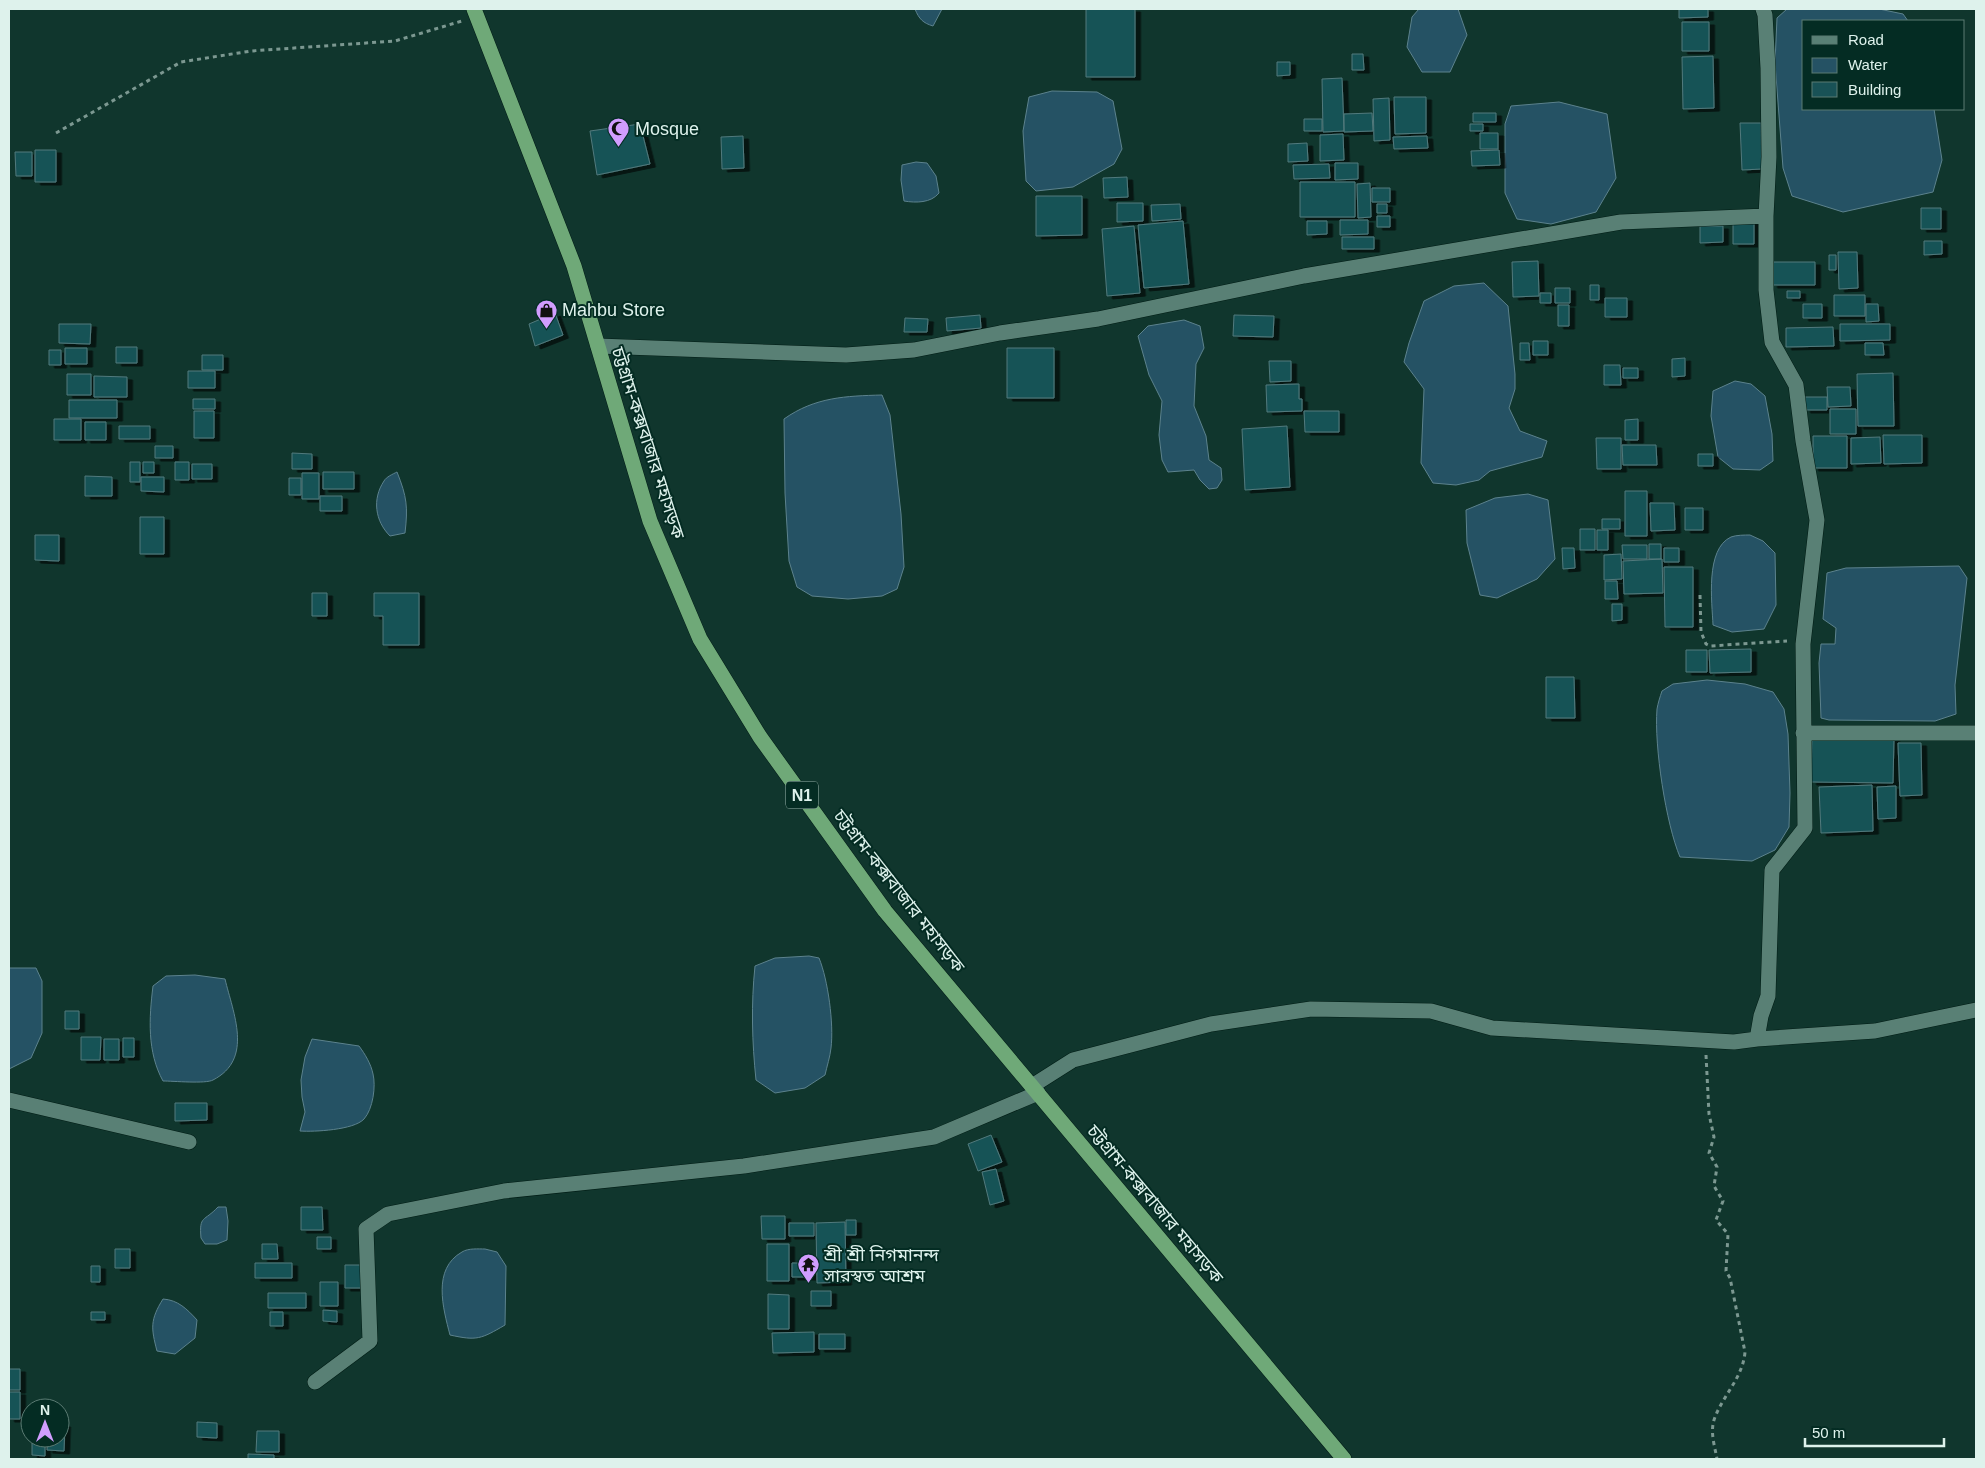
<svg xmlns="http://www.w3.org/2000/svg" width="1985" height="1468" viewBox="0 0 1985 1468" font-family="Helvetica,'Noto Sans Bengali',sans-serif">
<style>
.water{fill:#255264;stroke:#5c828d}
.building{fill:#195256;stroke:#517a7d;filter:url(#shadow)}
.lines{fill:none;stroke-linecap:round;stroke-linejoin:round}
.street-casing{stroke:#011c15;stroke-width:16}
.highway-casing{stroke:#011c15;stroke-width:16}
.path{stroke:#7c9891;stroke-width:3;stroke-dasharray:4 4;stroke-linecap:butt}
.street{stroke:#598075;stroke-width:15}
.highway{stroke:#6fa978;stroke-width:15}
.labels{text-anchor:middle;stroke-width:4;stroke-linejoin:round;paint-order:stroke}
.shield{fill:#042c23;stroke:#9db7b0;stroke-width:1}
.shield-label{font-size:16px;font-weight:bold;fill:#def2ec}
.poi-label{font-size:18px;fill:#def2ec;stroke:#042c23;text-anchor:start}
.street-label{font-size:18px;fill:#def2ec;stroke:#042c23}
</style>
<defs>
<filter id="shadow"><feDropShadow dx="5.5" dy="3" stdDeviation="0" flood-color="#0009"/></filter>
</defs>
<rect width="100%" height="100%" fill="#10362d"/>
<path class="water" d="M915,9H942L933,26C923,23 919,19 915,9Z
M1419,9H1458L1467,35L1450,72H1422L1407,47L1412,17Z
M1787,9H1879L1903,14L1908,21H1804V109H1934L1942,160L1933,192L1843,212L1792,196L1783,168L1775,63L1777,18Z
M1052,91L1097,92L1113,101L1122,149L1114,164L1073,187L1036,191L1026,181L1023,131L1029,97Z
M1559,102L1607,114L1616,178L1596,212L1551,224L1517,219L1505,193V124L1511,106Z
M916,162L927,163L936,176L939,193C931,203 916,203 904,201L901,180L902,165Z
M1484,283L1508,306L1515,374V389L1509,408L1520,431L1547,441L1542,457L1490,471L1479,480L1456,485L1433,483L1421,463L1424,389L1404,362L1409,343L1424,301L1454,286Z
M1184,320L1200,326L1204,348L1196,364L1194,406L1206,436L1209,460L1221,468L1222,480L1217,488L1209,489L1200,480L1194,470L1168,472L1162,460L1159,435L1162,401L1149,375L1138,336L1148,326Z
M1735,381L1751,384L1765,396L1772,434L1773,461L1760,470L1733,469L1718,457L1711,416L1713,391Z
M882,395L890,415L901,514L904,567L897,589L882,596L848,599L812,596L797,587L789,561L785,493L784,419C815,397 846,396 882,395Z
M397,472C407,497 408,507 405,533L390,536C375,521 372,499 384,481C386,477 393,474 397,472Z
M1528,494L1548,500L1555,559L1537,579L1497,598L1480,595L1467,543L1466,510L1495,498Z
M1750,535L1763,541L1775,553L1776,605L1764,629L1732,632L1713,625C1712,602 1705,549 1731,537C1736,535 1745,535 1750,535Z
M1959,566L1967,578L1955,685L1956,714L1935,721L1829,720L1821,718L1819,663L1821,644H1835L1836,628L1823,619L1827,573L1846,568Z
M1707,680L1745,684L1773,692L1784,709L1788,734L1790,793L1789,827L1775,850L1752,861L1680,857C1666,824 1654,746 1657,709C1658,703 1660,697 1662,691L1673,684Z
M809,956L819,958C828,980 834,1024 831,1048C830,1057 827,1066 825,1075L805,1088L775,1093L756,1080C752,1042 751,1004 755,966L775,958Z
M9,968H36L42,981V1033L31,1058L9,1069Z
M195,975L225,979C233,1013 254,1059 213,1080C206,1084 173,1081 163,1081C147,1052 149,1018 153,986L166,976Z
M312,1039L359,1046C365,1054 371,1064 373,1074C376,1086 373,1109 364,1119C354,1130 314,1132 300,1131L305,1112L302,1097L301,1080L305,1057Z
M218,1207H226L228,1221L227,1240L217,1244H205L201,1238C199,1215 204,1222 218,1207Z
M485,1249L497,1252L506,1266L505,1325C481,1339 477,1341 450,1335C443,1308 432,1269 462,1252C468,1248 479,1249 485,1249Z
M163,1299C178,1300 187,1309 197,1320L195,1338L175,1354L157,1351C151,1328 150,1320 163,1299Z"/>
<path class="building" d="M1086,9H1135V77H1086Z
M1679,9H1708V17L1679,18Z
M1682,22H1709V51H1682Z
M1352,54H1363L1364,70H1352Z
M1713,56L1714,108L1683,109L1682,57Z
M1277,62H1290V75L1277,76Z
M1342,78L1344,131L1323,132L1322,79Z
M1394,97H1426V133L1395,134Z
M1389,98L1390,140L1374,141L1373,99Z
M1372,113L1373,131L1344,132V114Z
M1473,113H1496V122H1473Z
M1304,119H1322V131H1304Z
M1740,123H1761L1762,169L1742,170Z
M640,124L650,164L597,175L590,131Z
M1470,124H1483V131H1470Z
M1480,133H1498V149H1480Z
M1343,134L1344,160L1320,161V135Z
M743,136L744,168L722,169L721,137Z
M1427,136L1428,148L1394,149L1393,137Z
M1307,143L1308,161L1288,162V144Z
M35,150H56V182H35Z
M1499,150L1500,165L1472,166L1471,151Z
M15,152H32V176H16Z
M1335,163H1358V179L1335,180Z
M1329,164L1330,178L1294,179L1293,165Z
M1127,177L1128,197L1104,198L1103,178Z
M1300,182H1355V217H1300Z
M1370,183L1371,217L1358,218L1357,184Z
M1372,188H1390V202H1372Z
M1036,196H1082V235L1036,236Z
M1117,203H1143V221L1117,222Z
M1180,204L1181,219L1152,221L1151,205Z
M1377,204H1387V213H1377Z
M1921,208H1941V229H1921Z
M1377,216H1390V227H1377Z
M1340,220H1368V234L1340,235Z
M1183,221L1189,284L1144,288L1138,225Z
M1307,221H1327V234L1307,235Z
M1733,221H1754V244H1733Z
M1134,226L1140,293L1107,296L1102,229Z
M1700,226H1723V242L1700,243Z
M1342,237H1374V249H1342Z
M1924,241H1942V254L1924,255Z
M1838,252H1857L1858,288L1839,289Z
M1829,255H1836V270H1829Z
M1538,261L1539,296L1513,297L1512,262Z
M1772,262H1815V285H1772Z
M1590,285H1599V300H1590Z
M1555,288H1570V303H1555Z
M1787,291H1800V298H1787Z
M1540,293H1551V303H1540Z
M1834,295H1865V316H1834Z
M1605,298H1627V317H1605Z
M1803,304H1822V318H1803Z
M1866,304H1878L1879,321L1866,322Z
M1558,305H1569V326H1558Z
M555,313L563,335L535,346L529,324Z
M980,315L981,328L947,331L946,318Z
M1234,315L1274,316L1273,337L1233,336Z
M905,318L928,319L927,332H904Z
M59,324H91L90,344L59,343Z
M1840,324H1890V340L1840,341Z
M1833,327L1834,346L1786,347V328Z
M1533,341H1548V355H1533Z
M1520,343H1529L1530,360H1520Z
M1865,343H1883L1884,355H1865Z
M116,347H137V363H116Z
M65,348H87V364H65Z
M1007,348H1054V398H1007Z
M49,350H61V365H49Z
M202,355H223V370H202Z
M1685,358V376L1672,377V359Z
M1269,361H1291V381L1270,382Z
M1604,365H1620L1621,385H1604Z
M1623,368H1638V378H1623Z
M188,371H215V388H188Z
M1893,373L1894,426H1858L1857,374Z
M67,374H91V395H67Z
M94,376L127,377V397H94Z
M1299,384V399H1302V411L1267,412L1266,385Z
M1827,387H1850L1851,406L1828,407Z
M1805,397H1827V410H1805Z
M193,399H215V409H193Z
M69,400H117V418H69Z
M1830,409H1856V434H1830Z
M194,411H214V438H194Z
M1304,411H1339V432H1305Z
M54,419H81V440H54Z
M1638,419V440H1625V420Z
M85,422H106V440H85Z
M119,426H150V439H119Z
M1287,426L1290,487L1245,490L1242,429Z
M1883,435H1922V463L1884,464Z
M1813,436H1847V468H1813Z
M1880,437L1881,463L1851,464V438Z
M1596,438H1621V469H1597Z
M1622,445H1656L1657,465H1623Z
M155,446H173V458H155Z
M292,453L312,454V469H292Z
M1698,454H1713V466H1698Z
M130,462H140V482H130Z
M143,462H154V473H143Z
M175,462H189V480H175Z
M192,464H212V479H192Z
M323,472H354V489H323Z
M302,473H319V499H302Z
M85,476L112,477V496H85Z
M141,477H164V492L141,491Z
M289,478H301V495H289Z
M1625,491H1647V536H1625Z
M320,496H342V511H320Z
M1650,503H1674L1675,530L1651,531Z
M1685,508H1703V530H1685Z
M140,517H164V554H140Z
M1602,519H1620V529H1602Z
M1580,529H1595V550H1580Z
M1597,530H1608V550H1597Z
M35,535H59V561L35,560Z
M1649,544H1661V559H1649Z
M1622,545H1647V559H1623Z
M1562,548H1574L1575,568L1563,569Z
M1664,548H1679V562H1664Z
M1621,554L1622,579L1604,580V555Z
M1662,559L1663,593L1624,594L1623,561Z
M1664,567H1693V627H1665Z
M1605,581H1617L1618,599H1605Z
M312,593H327V616H312Z
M374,593H419V645H383V616H374Z
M1612,604H1622V620L1612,621Z
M1751,649V672L1710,673L1709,650Z
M1686,650H1707V672H1686Z
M1546,677H1574L1575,718H1546Z
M1812,736L1894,738L1893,783L1811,782Z
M1898,743H1921L1922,795L1900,796Z
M1872,785L1873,831L1821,833L1819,787Z
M1896,786V818L1878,819L1877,787Z
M65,1011H79V1029H65Z
M81,1037H101L100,1060H81Z
M123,1038H134V1057H123Z
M104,1039H119V1060H104Z
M175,1103H207V1120L175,1121Z
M991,1135L1002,1162L978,1171L968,1144Z
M996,1169L1004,1201L990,1205L982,1172Z
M301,1207H322L323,1230H301Z
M761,1216H785V1239H762Z
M846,1220H856V1235H846Z
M845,1222L846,1282L817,1283L816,1223Z
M789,1223H814V1236H789Z
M317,1237H331V1249H317Z
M262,1244H277L278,1259H262Z
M767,1244H789V1281H767Z
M115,1249H130V1268H115Z
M255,1263H292V1278H255Z
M792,1263H813V1277H792Z
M345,1265H361V1288H345Z
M91,1266H100V1282H91Z
M320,1282H338V1306H320Z
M811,1291H831V1306H811Z
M268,1293H306V1308H268Z
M768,1294L789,1295V1329H768Z
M323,1310L337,1311V1322L323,1321Z
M91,1312H105V1320H91Z
M270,1312H283V1326H270Z
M814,1332V1352L773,1353L772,1333Z
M819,1334H845V1349H819Z
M9,1369H20V1390H9Z
M9,1392H20V1419H9Z
M197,1422L217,1423V1438L197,1437Z
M60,1424H65L64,1451L47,1450L48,1438H60Z
M257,1431H279V1452H256Z
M32,1438H45V1456L32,1455Z
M248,1454L274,1455V1459H248Z"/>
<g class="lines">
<defs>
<path id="street" d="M598,346L846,355L914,350L1000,333L1098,319L1304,276L1621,222L1766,216
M1803,733H1976
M1757,1039L1875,1031L1976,1010
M1032,1086L1073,1060L1211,1024L1311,1009L1431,1011L1492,1028L1734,1042L1757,1039L1761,1016L1768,996L1772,870L1805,828L1803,644L1817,520L1803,441L1796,385L1772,342L1766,290V216L1769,157L1768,68L1765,15L1763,9
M9,1100L189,1142
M315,1382L370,1341L366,1229L388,1214L504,1191L744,1166L934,1137L1038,1093"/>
<path id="highway" d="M474,9L574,266L650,521L700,639L760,737L885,911L1344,1459"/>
</defs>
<use href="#street" class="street-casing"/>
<use href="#highway" class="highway-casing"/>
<path class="path" d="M56,133L181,62L251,51L395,41L462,21
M1700,595L1701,632L1706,644L1710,646L1787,641
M1706,1055L1709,1114L1714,1137L1709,1153L1717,1167L1714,1186L1723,1201L1716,1220L1728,1234L1726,1271L1730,1278L1745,1352C1743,1378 1722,1396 1714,1420C1710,1433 1715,1447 1717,1459"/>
<use href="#street" class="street"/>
<use href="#highway" class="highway"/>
</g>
<defs>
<symbol id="mosque-pin" viewBox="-11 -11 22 30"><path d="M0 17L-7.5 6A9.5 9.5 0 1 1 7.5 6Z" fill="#d19dfe" stroke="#042c23"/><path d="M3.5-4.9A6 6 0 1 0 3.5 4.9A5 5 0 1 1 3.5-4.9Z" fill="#111"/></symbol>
<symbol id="shop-pin" viewBox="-11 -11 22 30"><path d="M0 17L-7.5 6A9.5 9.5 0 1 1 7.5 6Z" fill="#d19dfe" stroke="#042c23"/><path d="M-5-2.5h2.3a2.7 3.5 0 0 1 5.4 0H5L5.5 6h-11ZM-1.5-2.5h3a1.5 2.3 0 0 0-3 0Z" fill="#111"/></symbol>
<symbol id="temple-pin" viewBox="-11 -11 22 30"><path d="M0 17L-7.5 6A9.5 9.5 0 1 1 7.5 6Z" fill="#d19dfe" stroke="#042c23"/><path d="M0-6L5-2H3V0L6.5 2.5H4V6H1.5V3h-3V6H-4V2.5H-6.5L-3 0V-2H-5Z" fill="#111"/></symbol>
</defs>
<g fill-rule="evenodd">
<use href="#mosque-pin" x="606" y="116" width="25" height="34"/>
<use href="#shop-pin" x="534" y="298" width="25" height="34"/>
<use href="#temple-pin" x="796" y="1252" width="25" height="34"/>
</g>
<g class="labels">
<rect class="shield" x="786" y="781.5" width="32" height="27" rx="4"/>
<g class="shield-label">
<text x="802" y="801">N1</text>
</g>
<g class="poi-label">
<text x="635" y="135">Mosque</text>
<text x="562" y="316">Mahbu Store</text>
<text x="824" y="1261">শ্রী শ্রী নিগমানন্দ<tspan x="824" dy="21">সারস্বত আশ্রম</tspan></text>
</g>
<g class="street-label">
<text transform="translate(648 443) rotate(72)" y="6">চট্টগ্রাম-কক্সবাজার মহাসড়ক</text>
<text transform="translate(899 891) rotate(52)" y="6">চট্টগ্রাম-কক্সবাজার মহাসড়ক</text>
<text transform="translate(1155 1204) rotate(50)" y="6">চট্টগ্রাম-কক্সবাজার মহাসড়ক</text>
</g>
</g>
<rect width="1985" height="1468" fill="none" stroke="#def2ec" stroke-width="20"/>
<rect x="1802" y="20" width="162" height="90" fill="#042c23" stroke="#5b7b73"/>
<rect x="1812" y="36" width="25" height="8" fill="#598075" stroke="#5b7b73"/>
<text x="1848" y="45" font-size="15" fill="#def2ec">Road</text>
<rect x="1812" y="58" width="25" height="15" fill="#255264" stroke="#5b7b73"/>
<text x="1848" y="70" font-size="15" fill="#def2ec">Water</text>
<rect x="1812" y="82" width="25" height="15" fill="#195256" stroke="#5b7b73"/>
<text x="1848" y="95" font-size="15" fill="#def2ec">Building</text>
<g transform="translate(45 1423)"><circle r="24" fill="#042c23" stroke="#5b7b73"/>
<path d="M0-4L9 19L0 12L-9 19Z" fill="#d19dfe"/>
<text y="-8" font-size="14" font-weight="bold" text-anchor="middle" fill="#def2ec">N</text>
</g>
<path d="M1805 1438v8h139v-8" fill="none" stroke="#def2ec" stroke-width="2.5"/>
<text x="1812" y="1438" font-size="15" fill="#def2ec" stroke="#042c23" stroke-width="4" paint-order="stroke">50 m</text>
</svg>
